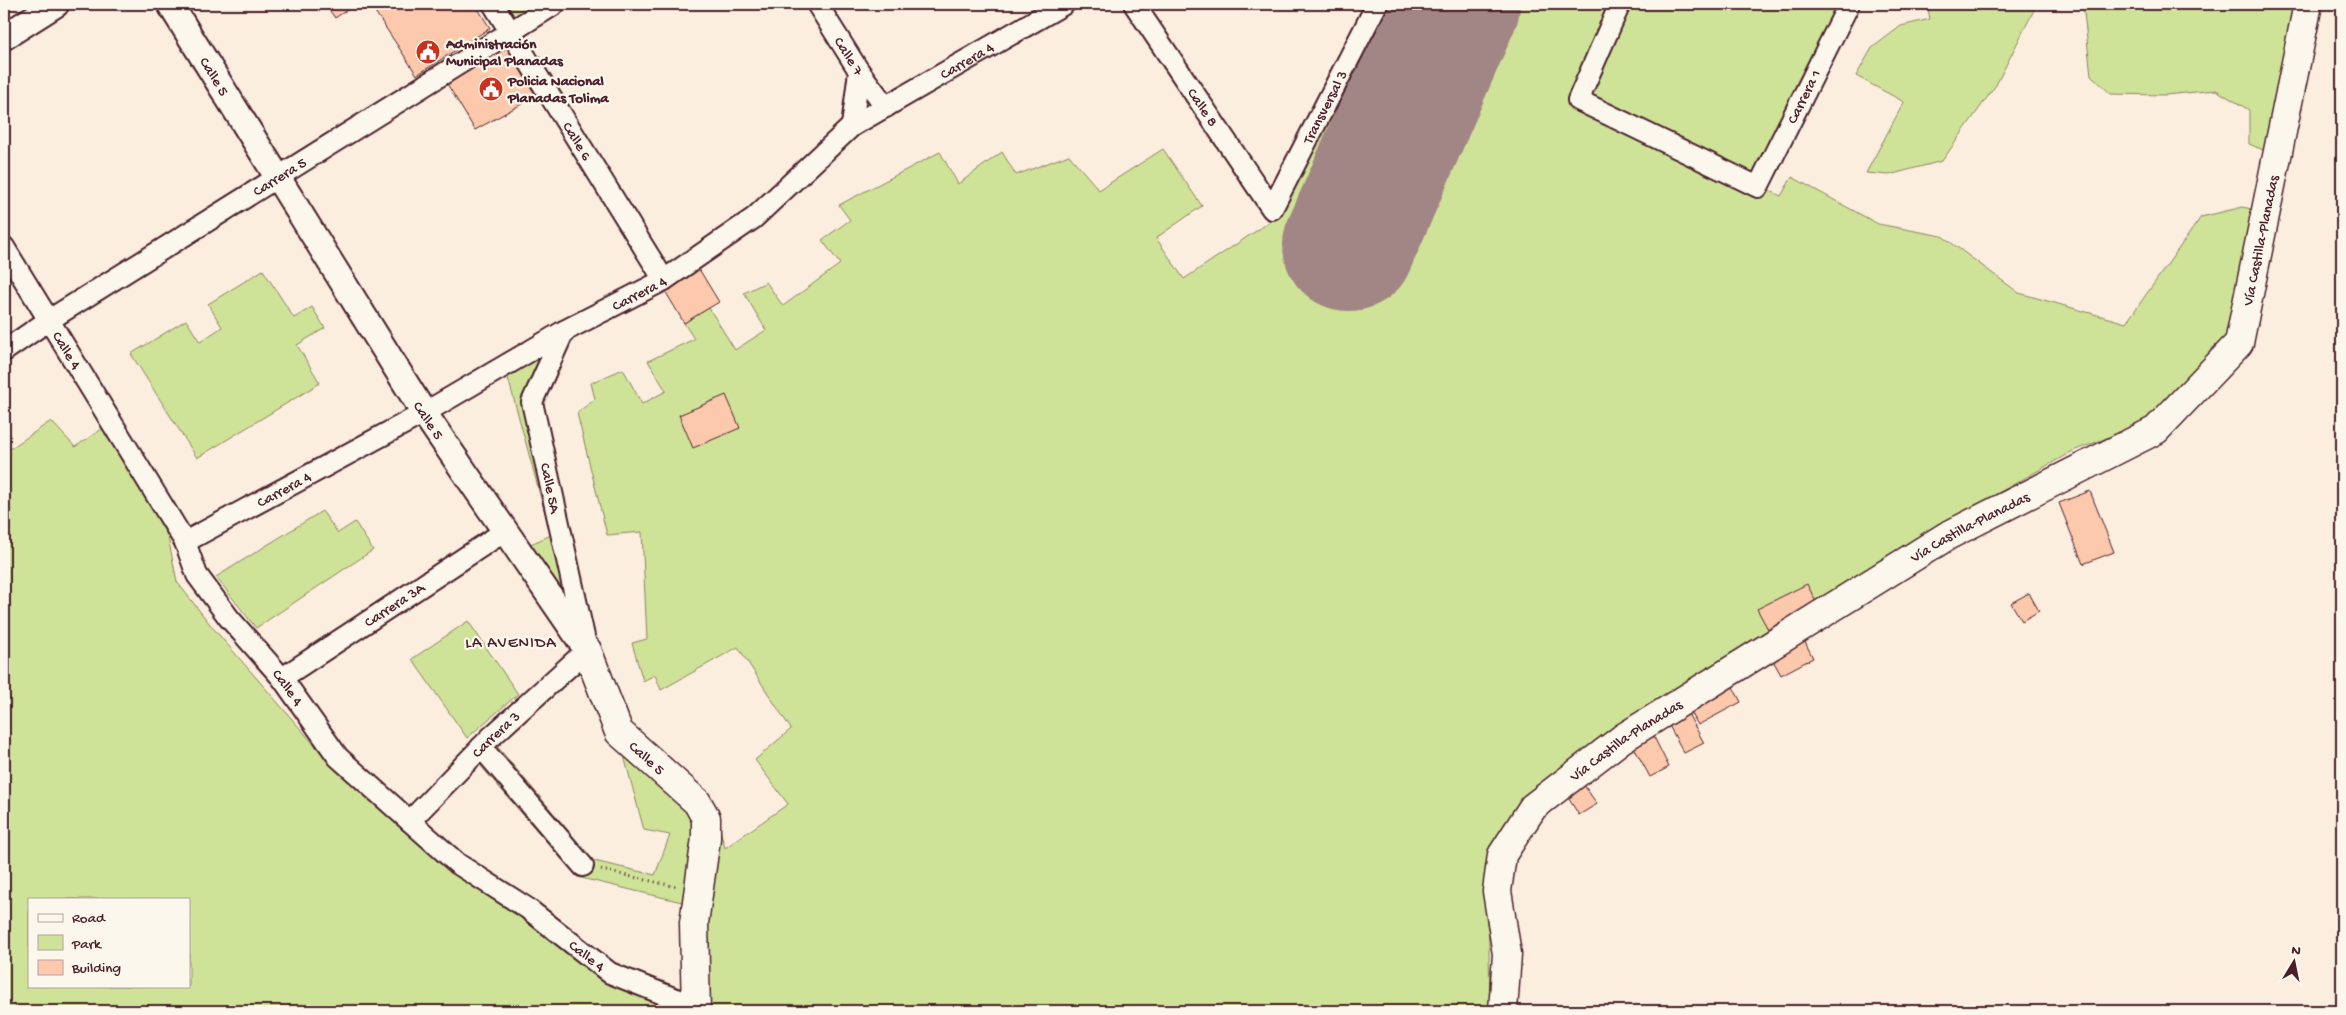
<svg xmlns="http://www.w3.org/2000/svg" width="2346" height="1015" viewBox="0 0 2346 1015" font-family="'Gochi Hand',sans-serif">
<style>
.green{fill:#cfe398;stroke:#8c8162;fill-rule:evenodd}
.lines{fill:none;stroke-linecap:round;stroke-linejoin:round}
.runway{stroke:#a28685;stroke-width:132}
.building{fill:#fcc9ac;stroke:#4a1f2b}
.minor-casing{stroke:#4a1f2b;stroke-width:24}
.tertiary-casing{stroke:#4a1f2b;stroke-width:29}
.secondary-casing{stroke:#4a1f2b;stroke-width:31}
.path{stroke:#4a1f2b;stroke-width:3;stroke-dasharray:1 4;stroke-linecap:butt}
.minor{stroke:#fbf7ec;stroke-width:20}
.tertiary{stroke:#fbf7ec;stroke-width:25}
.secondary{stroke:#fbf7ec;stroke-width:28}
.labels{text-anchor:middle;stroke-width:4.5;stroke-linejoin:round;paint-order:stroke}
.poi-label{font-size:15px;font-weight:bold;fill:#4a1f2b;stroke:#fbf7ec;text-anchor:start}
.street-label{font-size:15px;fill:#4a1f2b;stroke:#fbf7ec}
.neighbourhood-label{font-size:16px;letter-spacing:1px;fill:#4a1f2b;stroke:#fbf7ec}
</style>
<rect width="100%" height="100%" fill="#fbeedf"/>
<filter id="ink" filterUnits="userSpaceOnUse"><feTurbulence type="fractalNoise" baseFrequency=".02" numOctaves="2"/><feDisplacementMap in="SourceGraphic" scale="10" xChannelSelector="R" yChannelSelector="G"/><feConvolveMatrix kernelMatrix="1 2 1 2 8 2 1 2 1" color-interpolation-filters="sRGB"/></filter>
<g filter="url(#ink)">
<path class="green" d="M506,4H536L515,17Z
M1384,4H1839L1761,186L1781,196L1792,177L1878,224L1942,236L2019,293L2126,323L2201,217L2243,207L2262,212L2233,338L2148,422L2073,451L1952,519L1621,728L1526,794L1499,850L1488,891L1490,1011H705L704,923L719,826L725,848L788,804L755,760L791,729L738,647L661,690L655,675L643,681L632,643L647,639L642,532L607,535L577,413L595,399L591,383L623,369L642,404L666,391L648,361L694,339L684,323L709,308L735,350L766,330L744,293L766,282L783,306L840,264L822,240L850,220L839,205L940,152L958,184L1002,152L1016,175L1069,155L1099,190L1163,149L1202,206L1156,238L1184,279L1271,221Z
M1927,4H2037L1996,85L1942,161L1889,175L1866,173L1904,102L1856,76L1872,48L1901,26L1930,19Z
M2083,4H2302L2275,155L2249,144V110L2216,90L2165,95L2111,94L2091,75Z
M263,270L294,318L312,307L325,328L297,345L320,383L197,458L131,354L186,320L200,342L222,327L208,304Z
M552,344L523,404L576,624L526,546L551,535L507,374Z
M51,421L75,447L105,427L168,537L177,582L213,628L324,756L407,827L685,1011H4V453ZM29,899H189V986H29Z
M322,511L338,533L355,522L373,550L256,628L216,577Z
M468,621L518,694L467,738L412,659Z
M496,745L594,861L655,875L670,835L644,830L624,756L694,819L686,903L577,877L480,765Z"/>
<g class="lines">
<path class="runway" d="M1349,245L1454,4"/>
</g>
<path class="building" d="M325,4H356L335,18Z
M370,4H475L490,28L417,75Z
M505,43L536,96L475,130L446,82Z
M699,269L719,302L684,323L664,289Z
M726,395L740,428L693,448L679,415Z
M2090,491L2114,552L2083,564L2059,503Z
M1807,584L1818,606L1769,631L1757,609Z
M2029,593L2039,611L2022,621L2011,603Z
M1804,640L1813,658L1781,675L1771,657Z
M1732,685L1741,702L1698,725L1689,708Z
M1686,710L1704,743L1684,753L1666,720Z
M1652,733L1669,767L1650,777L1632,744Z
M1584,785L1597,804L1579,815L1567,796Z"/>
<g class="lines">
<defs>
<g id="minor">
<path id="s1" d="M493,4L664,280"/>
<path id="s2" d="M817,4L859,71L886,107"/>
<path id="s3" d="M1134,4L1272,209L1377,4"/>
<path id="s4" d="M1620,4L1578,100L1758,187L1849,4"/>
<path d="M852,126L859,71"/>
<path id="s5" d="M4,247L185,542L197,575L229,618L282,678L338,757L458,864L527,908L610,973L696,1007"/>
<path id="s6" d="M4,351L49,320L555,4"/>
<path id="s7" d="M185,542L424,413L564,331L664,280L754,218L852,126L1064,4"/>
<path id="s8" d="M282,678L505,531"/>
<path d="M481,747L583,866"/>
<path id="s9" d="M410,821L490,738L587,650L532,402L564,331"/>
</g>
<g id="tertiary">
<path id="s10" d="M170,4L424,413L587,650"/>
<path d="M4,37L56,4"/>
</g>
<g id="secondary">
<path id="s11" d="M587,650L619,732L697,802L706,818V838L694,923L696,1011"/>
<path id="s12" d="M1503,1011L1507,954L1497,891L1502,855L1533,807L1623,738L1947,536L2156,430L2239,343L2308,4"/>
</g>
</defs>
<use href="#minor" class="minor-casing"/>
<use href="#tertiary" class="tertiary-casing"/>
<use href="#secondary" class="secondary-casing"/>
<path class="path" d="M601,870L678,887"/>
<use href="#minor" class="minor"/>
<use href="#tertiary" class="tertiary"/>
<use href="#secondary" class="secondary"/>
</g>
</g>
<defs>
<symbol id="civic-disc" viewBox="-11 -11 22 22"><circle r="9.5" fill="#c8321e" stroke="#fbf7ec"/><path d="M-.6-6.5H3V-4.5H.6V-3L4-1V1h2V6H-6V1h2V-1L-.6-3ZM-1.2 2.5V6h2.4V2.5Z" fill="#fff"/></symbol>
</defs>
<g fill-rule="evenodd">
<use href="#civic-disc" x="414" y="38" width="28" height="28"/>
<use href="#civic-disc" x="477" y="75" width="28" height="28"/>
</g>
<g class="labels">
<g class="poi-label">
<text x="446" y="48">Administración<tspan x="446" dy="17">Municipal Planadas</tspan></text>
<text x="508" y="85">Policia Nacional<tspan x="508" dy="17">Planadas Tolima</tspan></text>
</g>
<g class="street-label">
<text dy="5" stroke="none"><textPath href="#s2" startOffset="61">Calle 7</textPath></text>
<text dy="5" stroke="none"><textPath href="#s7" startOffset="922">Carrera 4</textPath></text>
<text dy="5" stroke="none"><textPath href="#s10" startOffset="85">Calle 5</textPath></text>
<text dy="5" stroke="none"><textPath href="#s4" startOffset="406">Carrera 1</textPath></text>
<text dy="5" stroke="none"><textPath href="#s3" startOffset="124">Calle 8</textPath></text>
<text dy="5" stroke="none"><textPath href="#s3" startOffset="362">Transversal 3</textPath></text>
<text dy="5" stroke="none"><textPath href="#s1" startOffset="161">Calle 6</textPath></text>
<text dy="5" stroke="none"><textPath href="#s6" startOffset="326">Carrera 5</textPath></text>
<text dy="5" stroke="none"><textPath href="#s12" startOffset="1169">Vía Castilla-Planadas</textPath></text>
<text dy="5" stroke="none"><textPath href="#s7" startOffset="518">Carrera 4</textPath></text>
<text dy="5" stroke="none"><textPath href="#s5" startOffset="121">Calle 4</textPath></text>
<text dy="5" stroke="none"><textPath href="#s10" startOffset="490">Calle 5</textPath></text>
<text transform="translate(551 488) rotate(78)" y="5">Calle 5A</text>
<text dy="5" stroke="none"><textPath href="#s7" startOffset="112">Carrera 4</textPath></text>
<text dy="5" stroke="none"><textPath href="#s12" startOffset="734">Vía Castilla-Planadas</textPath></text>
<text dy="5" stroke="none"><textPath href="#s8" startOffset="134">Carrera 3A</textPath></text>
<text dy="5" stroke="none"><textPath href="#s5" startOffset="526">Calle 4</textPath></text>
<text dy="5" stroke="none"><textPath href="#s9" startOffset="122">Carrera 3</textPath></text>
<text dy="5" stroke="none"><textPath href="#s12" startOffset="329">Vía Castilla-Planadas</textPath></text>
<text dy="5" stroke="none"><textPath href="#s11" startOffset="126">Calle 5</textPath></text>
<text dy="5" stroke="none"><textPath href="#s5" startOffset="931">Calle 4</textPath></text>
</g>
<g class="neighbourhood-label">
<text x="511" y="647">LA AVENIDA</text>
</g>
</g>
<rect width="2346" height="1015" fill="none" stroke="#fbf7ec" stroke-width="20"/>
<rect x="10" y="10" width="2326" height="995" fill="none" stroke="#4a1f2b" stroke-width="2" filter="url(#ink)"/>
<rect x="28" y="898" width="162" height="90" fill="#fbf7ec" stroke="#b4a19f"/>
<rect x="38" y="914" width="25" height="8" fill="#fbf7ec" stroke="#b4a19f"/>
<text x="72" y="922" font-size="15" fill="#4a1f2b">Road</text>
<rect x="38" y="935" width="25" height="15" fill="#cfe398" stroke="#b4a19f"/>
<text x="72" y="948" font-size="15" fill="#4a1f2b">Park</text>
<rect x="38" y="960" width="25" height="15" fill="#fcc9ac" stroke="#b4a19f"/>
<text x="72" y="972" font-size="15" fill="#4a1f2b">Building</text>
<g transform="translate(2294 962) rotate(10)" stroke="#fbf7ec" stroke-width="4" paint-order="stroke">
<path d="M0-4L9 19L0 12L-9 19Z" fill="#4a1f2b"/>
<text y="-8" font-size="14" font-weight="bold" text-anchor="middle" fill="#4a1f2b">N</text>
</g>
</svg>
